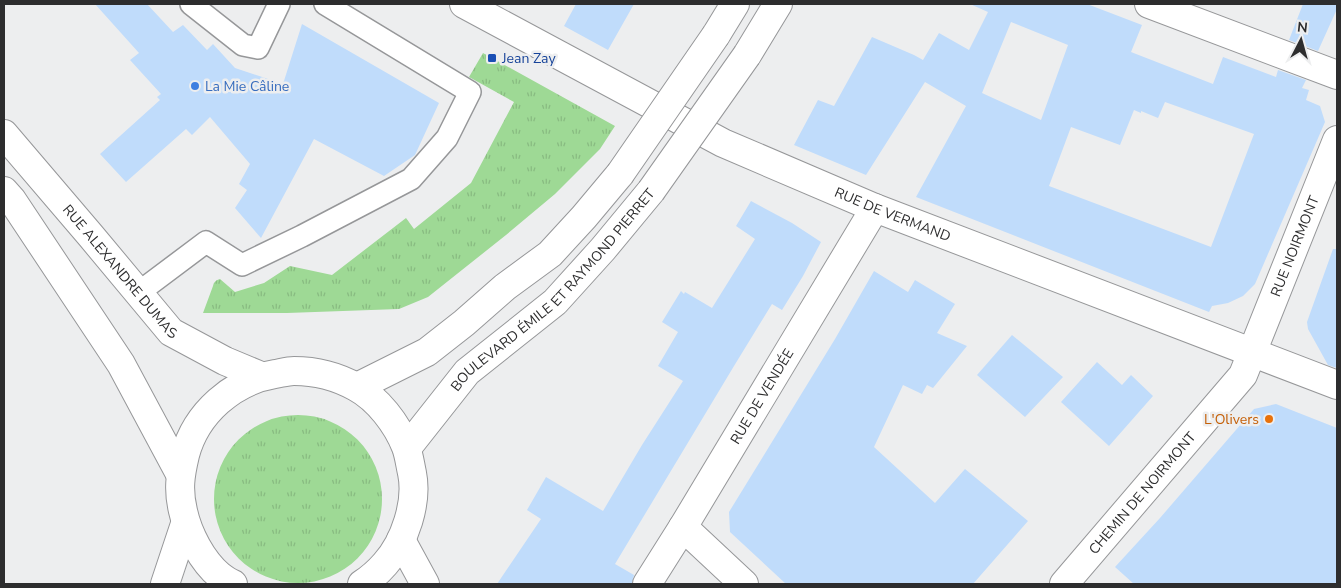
<svg xmlns="http://www.w3.org/2000/svg" width="1341" height="588" viewBox="0 0 1341 588" font-family="'Nunito Sans',sans-serif">
<style>
.grass{fill:url(#grass-tufts)}
.building{fill:#c0dcfb;fill-rule:evenodd}
.lines{fill:none;stroke-linecap:round;stroke-linejoin:round}
.lane-casing{stroke:#969799;stroke-width:24}
.street-casing{stroke:#969799;stroke-width:30}
.primary-casing{stroke:#969799;stroke-width:30}
.lane{stroke:#fff;stroke-width:21}
.street{stroke:#fff;stroke-width:28}
.primary{stroke:#fff;stroke-width:28}
.primary-bridge-casing{stroke:#969799;stroke-width:30;stroke-linecap:butt}
.primary-bridge{stroke:#fff;stroke-width:28}
.transit-dot{fill:#1a4fb4;stroke:#edeeef;stroke-width:2}
.shop-dot{fill:#3f7fe0;stroke:#edeeef;stroke-width:2}
.food-dot{fill:#e8710a;stroke:#edeeef;stroke-width:2}
.labels{text-anchor:middle;stroke-width:5;stroke-linejoin:round;paint-order:stroke}
.transit-label{font-size:14px;fill:#164399;stroke:#edeeef;text-anchor:start}
.shop-label{font-size:14px;fill:#366cbe;stroke:#edeeef;text-anchor:start}
.street-label{font-size:14px;fill:#2d2d2e;stroke:#edeeef}
.food-label{font-size:14px;fill:#c56008;stroke:#edeeef;text-anchor:end}
</style>
<defs>
<pattern id="grass-tufts" width="24" height="20" patternUnits="userSpaceOnUse" patternTransform="scale(1.25)"><rect width="24" height="20" fill="#9ed995"/><path d="M3 7l-1-3M5 7V3M7 7l1-3M15 17l-1-3M17 17v-4M19 17l1-3" fill="none" stroke="#88bb81"/></pattern>
</defs>
<rect width="100%" height="100%" fill="#edeeef"/>
<path class="grass" d="M483,53L615,126L600,149L555,194L506,235L428,297L399,309L287,313H203L213,286C214,282 216,280 220,279L235,292L264,283L290,266L332,275L406,218L414,229L471,183L514,102L469,77Z
M214 499a84 84 0 1 1 168 0a84 84 0 1 1-168 0Z"/>
<path class="building" d="M95,4H147L173,32L183,25L207,50L213,44L235,68L283,84L302,24L439,103L415,155L384,176L314,139L261,238L235,208L247,190L239,184L250,164L210,117L192,135L186,129L126,182L100,154L160,100L157,97L161,94L130,60L139,53Z
M576,4H634L608,50L564,26Z
M970,4H1087L1142,25L1131,52L1213,84L1223,57L1276,77L1278,70L1306,80L1302,88L1309,90L1306,100L1320,106L1325,122L1255,284L1243,296L1228,303L1212,306L1209,312L916,197L966,106L925,82L866,175L794,145L818,100L834,106L872,37L914,55L923,60L939,33L969,50L988,12ZM1011,22L1068,45L1041,120L982,93ZM1165,102L1254,134L1211,247L1049,186L1071,127L1120,145L1134,110L1141,113V111L1158,118Z
M1303,4H1337V9L1318,51L1289,40Z
M751,201L792,223L821,242L803,276L782,310L772,304L734,366L615,564L634,575L632,584H497L541,519L527,510L546,477L603,511L642,445L683,381L658,366L678,332L662,322L681,291L684,294L685,292L712,308L755,239L736,226Z
M1333,249H1337V368L1328,365L1308,329L1307,322Z
M874,271L908,292L915,280L955,304L937,333L967,346L933,388L927,385L922,394L903,385L874,447L935,503L965,469L1028,521L973,584H786L730,532L729,512L835,339Z
M1012,335L1063,377L1025,417L977,375Z
M1097,362L1122,385L1131,375L1153,396L1109,446L1061,402Z
M1276,404L1337,428V584H1134L1115,567L1160,518L1254,409Z"/>
<g class="lines">
<defs>
<path id="lane" d="M191,4L243,45L258,48L279,4
M138,293L206,242L242,265L302,236L411,179L447,138L470,92L325,4"/>
<g id="street">
<path id="s1" d="M464,4L723,143L875,208L1337,385"/>
<path d="M1149,4L1337,75"/>
<path d="M683,527L744,584"/>
<path d="M165,584L185,524"/>
<path id="s2" d="M647,584L683,527L875,208"/>
<path id="s3" d="M1064,584L1243,375L1337,140"/>
</g>
<g id="primary">
<path d="M716,35L735,4"/>
<path d="M747,55L778,4"/>
<path id="s4" d="M4,134L91,236L171,332L225,361L261,376"/>
<path d="M4,191L12,200L121,364L180,474"/>
<path d="M357,387L427,352L464,323L505,287L550,254L584,217L620,174"/>
<path id="s5" d="M407,448L467,372L555,302L603,249L651,191"/>
<path d="M401,540L425,584"/>
<path d="M233,584C228,582 224,579 220,576C202,561 188,534 183,511C178,490 180,476 185,455C196,413 233,381 275,374C281,373 288,371 294,371C315,371 338,377 356,387C378,399 397,424 406,447C409,455 410,464 412,473C418,502 405,542 385,564C378,572 370,579 362,584"/>
</g>
</defs>
<use href="#lane" class="lane-casing"/>
<use href="#street" class="street-casing"/>
<use href="#primary" class="primary-casing"/>
<use href="#lane" class="lane"/>
<use href="#street" class="street"/>
<use href="#primary" class="primary"/>
<defs>
<path id="primary-bridge" d="M620,174L716,35
M651,191L747,55"/>
</defs>
<use href="#primary-bridge" class="primary-bridge-casing"/>
<use href="#primary-bridge" class="primary-bridge"/>
</g>
<rect class="transit-dot" x="487" y="53" width="10" height="10" rx="2.5"/>
<circle class="shop-dot" cx="195" cy="86" r="5"/>
<circle class="food-dot" cx="1269" cy="419" r="5"/>
<g class="labels">
<g class="transit-label">
<text x="502" y="63">Jean Zay</text>
</g>
<g class="shop-label">
<text x="205" y="91">La Mie Câline</text>
</g>
<g class="street-label">
<text dy="5" stroke="none"><textPath href="#s1" startOffset="478">RUE DE VERMAND</textPath></text>
<text dy="5" stroke="none"><textPath href="#s3" startOffset="414">RUE NOIRMONT</textPath></text>
<text dy="5" stroke="none"><textPath href="#s4" startOffset="180">RUE ALEXANDRE DUMAS</textPath></text>
<text dy="5" stroke="none"><textPath href="#s5" startOffset="216">BOULEVARD ÉMILE ET RAYMOND PIERRET</textPath></text>
<text dy="5" stroke="none"><textPath href="#s2" startOffset="220">RUE DE VENDÉE</textPath></text>
<text dy="5" stroke="none"><textPath href="#s3" startOffset="120">CHEMIN DE NOIRMONT</textPath></text>
</g>
<g class="food-label">
<text x="1259" y="424">L'Olivers</text>
</g>
</g>
<rect width="1341" height="588" fill="none" stroke="#2d2d2e" stroke-width="10"/>
<g transform="translate(1301 40) rotate(6)" stroke="#edeeef" stroke-width="4" paint-order="stroke">
<path d="M0-4L9 19L0 12L-9 19Z" fill="#2d2d2e"/>
<text y="-8" font-size="14" font-weight="bold" text-anchor="middle" fill="#2d2d2e">N</text>
</g>
</svg>
